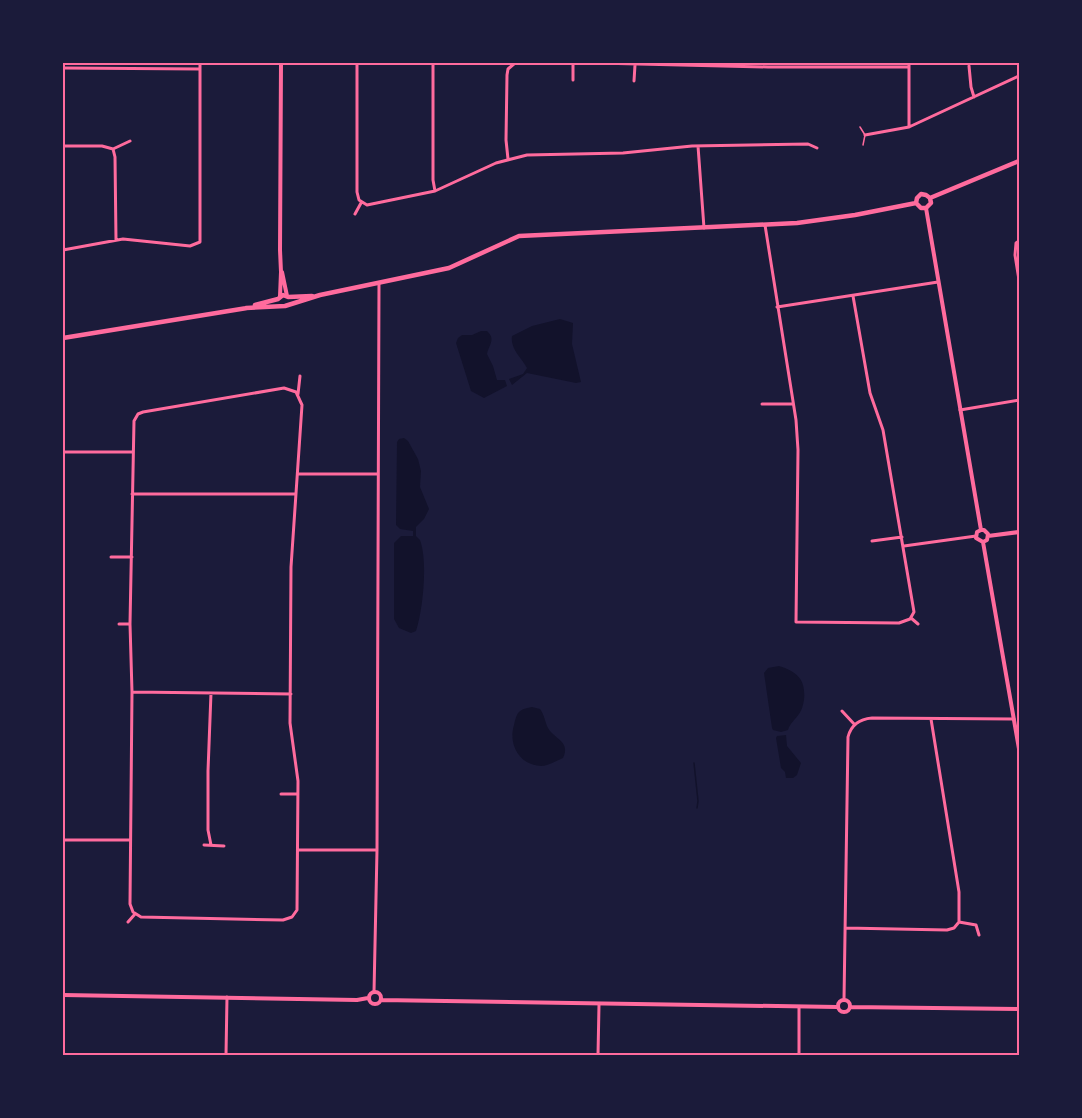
<svg xmlns="http://www.w3.org/2000/svg" width="1082" height="1118" viewBox="0 0 1082 1118" font-family="Karla,sans-serif">
<style>
.water{fill:#12122b}
.lines{fill:none;stroke-linecap:round;stroke-linejoin:round}
.stream{stroke:#12122b;stroke-width:1.5}
.service{stroke:#ff6b9d;stroke-width:1.5}
.minor{stroke:#ff6b9d;stroke-width:3}
.tertiary{stroke:#ff6b9d;stroke-width:4}
.secondary{stroke:#ff6b9d;stroke-width:4.5}
.neatline{fill:none;stroke:#ff6b9d;stroke-width:2}
</style>
<rect width="100%" height="100%" fill="#1b1b3a"/>
<path class="water" d="M560,319L573,323L572,344L581,382L576,383L527,373L512,385L509,379L523,374L527,368C521,357 510,349 512,336L532,326Z
M481,331H487C496,339 489,345 487,354L493,366L497,380H505L507,386L484,398L471,391L456,343L458,338L462,335H472Z
M404,438L408,441L418,459L421,471L420,487L429,509L424,519L416,527V536L420,540C428,561 423,610 416,631L411,633L399,628L394,619V543L401,536H413V531L400,529L396,525L397,442L399,439Z
M779,666C798,672 806,680 804,700C803,705 802,710 799,714C795,720 790,723 788,730L781,732L773,730L772,728L764,673L768,668Z
M532,707L540,709C545,715 545,725 550,731C558,740 570,743 563,758C556,761 548,766 541,766C519,765 508,744 514,725C515,721 516,715 519,712C523,708 528,708 532,707Z
M786,735L787,746L801,763L797,775L793,778H786L785,772L781,768L776,738L777,736Z"/>
<g class="lines">
<path class="stream" d="M694,763L698,801L697,808"/>
<path class="service" d="M860,127L865,135L863,145"/>
<path class="minor" d="M357,63V192L359,200L367,205L435,191L496,163L527,155L623,153L692,146L808,144L817,148
M433,63V180L435,191
M597,63L768,67H908
M909,63V127
M969,66L971,87L974,97
M63,68L200,69
M573,80V63
M634,81L635,65
M865,135L909,127L1019,76
M63,146H102L113,149L115,157L116,240
M698,146L704,228
M113,149L130,141
M508,159L506,140L507,75L508,69L515,63
M355,214L361,203
M765,225L796,420L798,450L796,622L899,623L910,619L914,612L883,430L870,393L853,296
M1019,241L1016,243L1015,255L1019,280
M63,244L64,250
M63,250L123,239L190,246L200,242V63
M777,307L938,282
M284,388L296,392L302,405L291,567L290,723L298,781L297,910L292,917L283,920L141,917L133,912L130,904L132,692L130,624L134,421L138,414L143,412Z
M298,394L300,376
M762,404H793
M960,410L1019,400
M63,452H133
M298,474H378
M132,494H295
M872,541L902,537
M904,546L976,536
M111,557H132
M911,618L918,624
M119,624H130
M132,692L291,694
M211,693L208,771V830L211,845
M842,711L855,725
M281,794H298
M63,840H130
M204,845L224,846
M298,850H377
M128,922L135,914
M959,922L976,925L979,935
M845,928L947,930L954,928L959,922V892L931,719
M374,992L377,850L379,283
M844,1000L848,737C851,725 860,719 872,718L1014,719
M226,1055L227,997
M598,1055L599,1005
M799,1055V1007"/>
<path class="tertiary" d="M926,208L981,530
M282,272L287,296
M280,296L281,272L280,250L281,63
M981,530H984L988,534L987,540L983,542
M981,530L977,532L976,538L983,542
M988,536L1019,532
M983,542L1019,749
M369 998a6 6 0 1 1 12 0a6 6 0 1 1-12 0Z
M63,995L357,1000L368,998
M838 1006a6 6 0 1 1 12 0a6 6 0 1 1-12 0Z
M381,1000L837,1007
M850,1007L1019,1009"/>
<path class="secondary" d="M930,198L1019,161
M916,203L921,208H926L931,203L930,198
M916,203L917,198L921,194L926,195L930,198
M278,299L283,295L288,297L312,296
M255,305L278,299
M246,308L285,306L320,295L449,268L519,236L797,223L855,215L916,203
M63,338L247,308"/>
</g>
<rect width="1082" height="1118" fill="none" stroke="#1b1b3a" stroke-width="129"/>
<rect x="64" y="64" width="954" height="990" class="neatline"/>
</svg>
